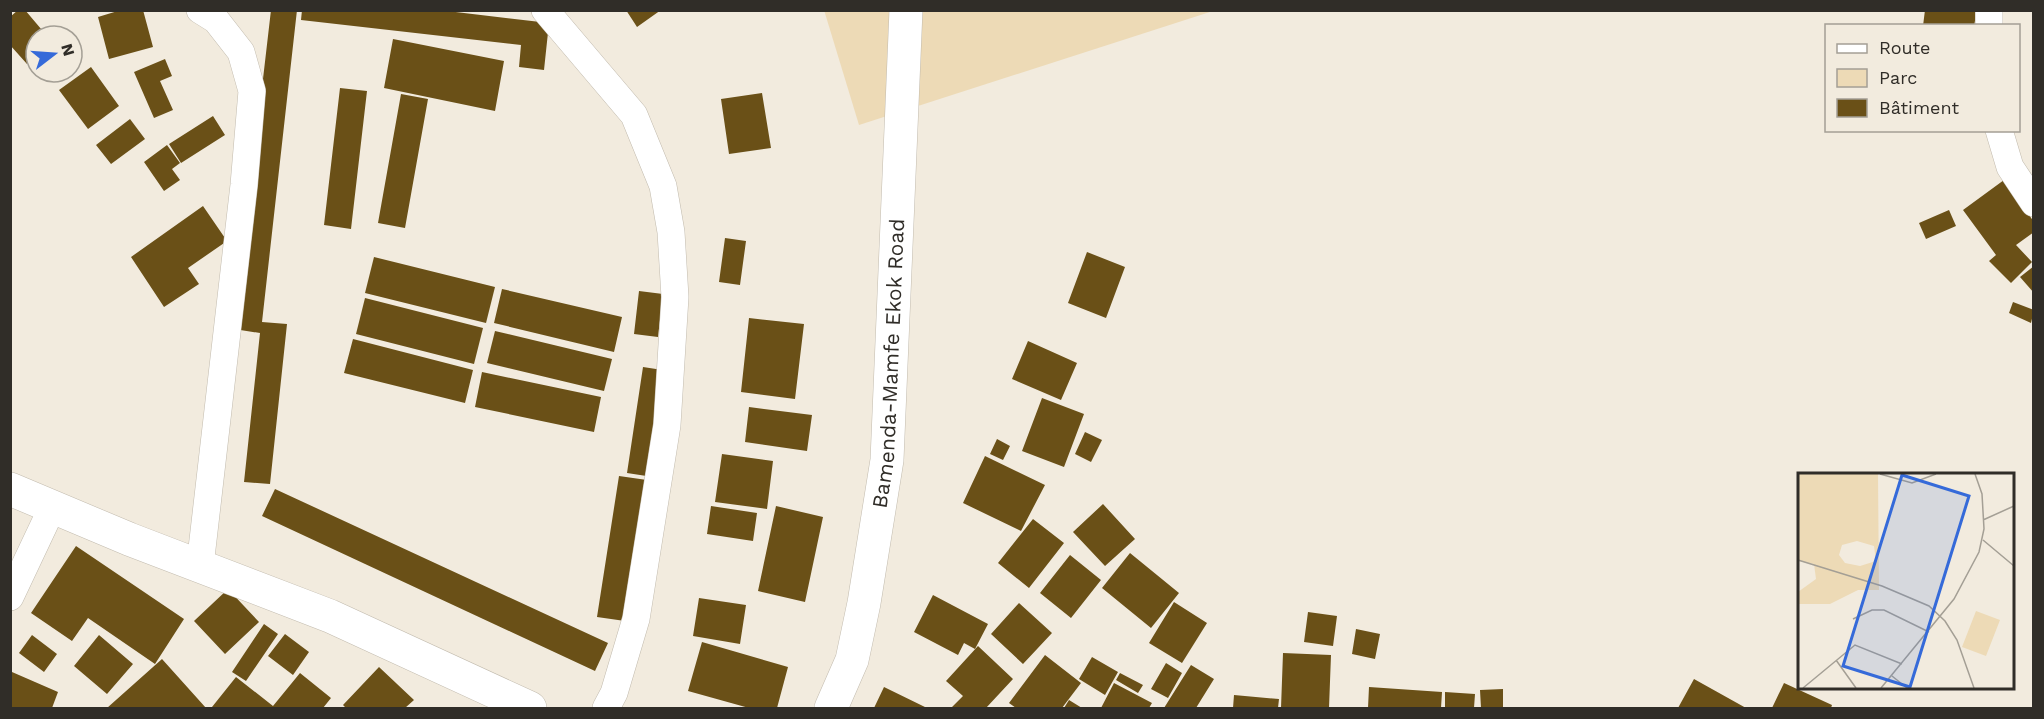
<svg xmlns="http://www.w3.org/2000/svg" width="2044" height="719" viewBox="0 0 2044 719" font-family="'Work Sans',sans-serif">
<style>
.green{fill:#eddab6}
.building{fill:#6a5017}
.lines{fill:none;stroke-linecap:round;stroke-linejoin:round}
.street-casing{stroke:#c2bbae;stroke-width:28}
.secondary-casing{stroke:#c2bbae;stroke-width:34}
.highway-casing{stroke:#c2bbae;stroke-width:34}
.street{stroke:#fff;stroke-width:27}
.secondary{stroke:#fff;stroke-width:33}
.highway{stroke:#fff;stroke-width:33}
.labels{text-anchor:middle;stroke-width:6;stroke-linejoin:round;paint-order:stroke}
.street-label{font-size:21px;fill:#302d28;stroke:#f2ebde}
.inset-road{fill:none;stroke:#a49f95;stroke-width:1.5}
.view{fill:#356ad9;fill-opacity:0.15;stroke:#356ad9;stroke-width:3}
.inset-edge{fill:none;stroke:#302d28;stroke-width:3}
</style>
<rect width="100%" height="100%" fill="#f2ebde"/>
<path class="green" d="M824,10L1213,11L859,125Z"/>
<path class="building" d="M18,10H25L47,36H36V56L27,64L10,45V17Z
M121,10H143L153,47L109,59L98,17Z
M271,10H297L262,322L287,324L270,484L244,482L260,333L234,329Z
M302,10H439L549,23L544,70L519,67L521,45L301,20Z
M626,10H661L637,27Z
M1925,10H1977L1974,26H1923Z
M393,39L504,61L495,111L384,88Z
M165,59L172,76L160,81L173,110L154,118L134,72Z
M91,67L119,106L88,129L59,90Z
M340,88L367,91L351,229L324,225Z
M762,93L771,148L729,154L721,99Z
M401,94L428,99L405,228L378,223Z
M213,116L225,135L181,163L169,144Z
M130,119L145,139L111,164L96,145Z
M167,145L180,163L172,169L180,180L164,191L144,162Z
M2004,180L2034,222V232L2016,245L2032,262L2011,283L1989,261L1996,255L1963,210Z
M203,206L227,241L188,268L199,284L164,307L131,257Z
M1949,210L1956,226L1926,239L1919,223Z
M725,238L746,241L740,285L719,282Z
M1087,252L1125,267L1106,318L1068,303Z
M374,257L495,287L486,323L365,293Z
M2034,266V293L2020,277Z
M502,289L622,317L614,352L494,323Z
M639,291L663,294L658,337L634,334Z
M365,298L483,328L474,364L356,334Z
M2013,302L2034,310L2031,323L2009,313Z
M749,318L804,324L795,399L741,392Z
M495,331L612,359L604,391L487,363Z
M353,339L473,370L465,403L344,373Z
M1028,341L1077,363L1061,400L1012,379Z
M643,367L669,371L653,477L627,473Z
M482,372L601,397L594,432L475,407Z
M1042,398L1084,414L1064,467L1022,451Z
M749,407L812,415L807,451L745,442Z
M1085,432L1102,440L1091,462L1075,454Z
M997,439L1010,446L1003,460L990,454Z
M722,454L773,461L767,509L715,502Z
M985,456L1045,485L1021,531L963,503Z
M619,476L654,481L632,622L597,617Z
M275,489L608,643L595,671L262,516Z
M1103,504L1135,539L1105,566L1073,532Z
M711,506L757,513L753,541L707,534Z
M776,506L823,517L805,602L758,591Z
M1033,519L1064,543L1029,588L998,563Z
M76,546L184,619L155,664L88,618L72,641L31,613Z
M1130,553L1179,593L1151,628L1102,588Z
M1070,555L1101,580L1071,618L1040,593Z
M228,589L259,622L225,654L194,621Z
M933,595L988,624L975,649L964,643L958,655L914,632Z
M699,598L746,605L740,644L693,636Z
M1174,602L1207,623L1182,663L1149,643Z
M1019,603L1052,633L1023,664L991,634Z
M1308,612L1337,616L1333,646L1304,642Z
M264,624L278,634L246,681L232,672Z
M1356,629L1380,634L1375,659L1352,654Z
M285,634L309,652L293,675L268,656Z
M32,635L57,654L44,672L19,653Z
M99,635L133,664L107,694L74,666Z
M702,642L788,667L777,708H749L688,691Z
M978,646L1013,679L986,708H951L963,696L946,681Z
M1283,653L1331,655L1329,708H1281Z
M1045,655L1081,683L1062,708H1016L1009,703Z
M1092,657L1118,672L1105,695L1079,679Z
M162,659L206,708H107Z
M1166,663L1182,673L1168,698L1151,689Z
M1191,665L1214,679L1196,708H1164Z
M379,667L414,700L405,708H346L343,705Z
M12,672L58,692L52,708H10Z
M300,673L331,698L323,708L212,707L236,677L273,706Z
M1120,673L1143,685L1138,693L1116,680Z
M1694,679L1746,708H1678Z
M1114,683L1152,703L1149,708H1101Z
M1784,683L1832,705L1831,708H1772Z
M884,687L927,708H874Z
M1369,687L1442,692L1441,708H1368Z
M1503,689V708H1481L1480,690Z
M1445,692L1475,694L1474,708H1445Z
M1234,695L1279,699L1278,708H1233Z
M1069,700L1082,708H1064Z"/>
<g class="lines">
<defs>
<path id="street" d="M545,10L634,115L663,186L671,232L675,297L667,425L636,619L614,693L606,708
M1989,26V10
M1999,130L2010,167L2034,203
M200,566L244,185L252,91L241,52L216,20L200,10
M10,597L53,506"/>
<path id="secondary" d="M10,489L129,539L330,616L530,708"/>
<g id="highway">
<path id="s1" d="M831,708L852,660L864,603L887,460L906,10"/>
</g>
</defs>
<use href="#street" class="street-casing"/>
<use href="#secondary" class="secondary-casing"/>
<use href="#highway" class="highway-casing"/>
<use href="#street" class="street"/>
<use href="#secondary" class="secondary"/>
<use href="#highway" class="highway"/>
</g>
<g class="labels">
<g class="street-label">
<text dy="7" stroke="none"><textPath href="#s1" startOffset="352">Bamenda-Mamfe Ekok Road</textPath></text>
</g>
</g>
<g transform="translate(1798 473)">
<rect width="216" height="216" fill="#f2ebde"/>
<path d="M0,1H80L81,117H60L32,131H0V119L18,106L16,91L0,88ZM59,68L76,73L78,88L62,93L47,90L41,82L44,72ZM178,138L202,147L188,183L164,174Z" fill="#eddab6" fill-rule="evenodd"/>
<path class="inset-road" d="M82,1L114,10L138,1M185,47L216,33M185,67L216,93M0,87L84,113L131,133L147,148L159,167L176,215M55,146L74,137H86L131,159M38,187L58,215M94,203L109,215M5,215L57,172L104,191M83,215L156,126L181,79L186,56L184,21L177,1"/>
<path class="view" d="M104,2L171,23L112,214L45,193Z"/>
<rect width="216" height="216" class="inset-edge"/>
</g>
<rect width="2044" height="719" fill="none" stroke="#302d28" stroke-width="24"/>
<rect x="1825" y="24" width="195" height="108" fill="#f2ebde" stroke="#a49f95" stroke-width="1.5"/>
<rect x="1837" y="44" width="30" height="9" fill="#ffffff" stroke="#a49f95" stroke-width="1.5"/>
<text x="1879" y="54" font-size="18" fill="#302d28">Route</text>
<rect x="1837" y="69" width="30" height="18" fill="#eddab6" stroke="#a49f95" stroke-width="1.5"/>
<text x="1879" y="84" font-size="18" fill="#302d28">Parc</text>
<rect x="1837" y="99" width="30" height="18" fill="#6a5017" stroke="#a49f95" stroke-width="1.5"/>
<text x="1879" y="114" font-size="18" fill="#302d28">Bâtiment</text>
<g transform="translate(54 54) rotate(73)"><circle r="28" fill="#f2ebde" stroke="#a49f95" stroke-width="1.5"/>
<path d="M0-4.5L10 22L0 15L-10 22Z" fill="#356ad9"/>
<text y="-9" font-size="16" font-weight="bold" text-anchor="middle" fill="#302d28">N</text>
</g>
</svg>
